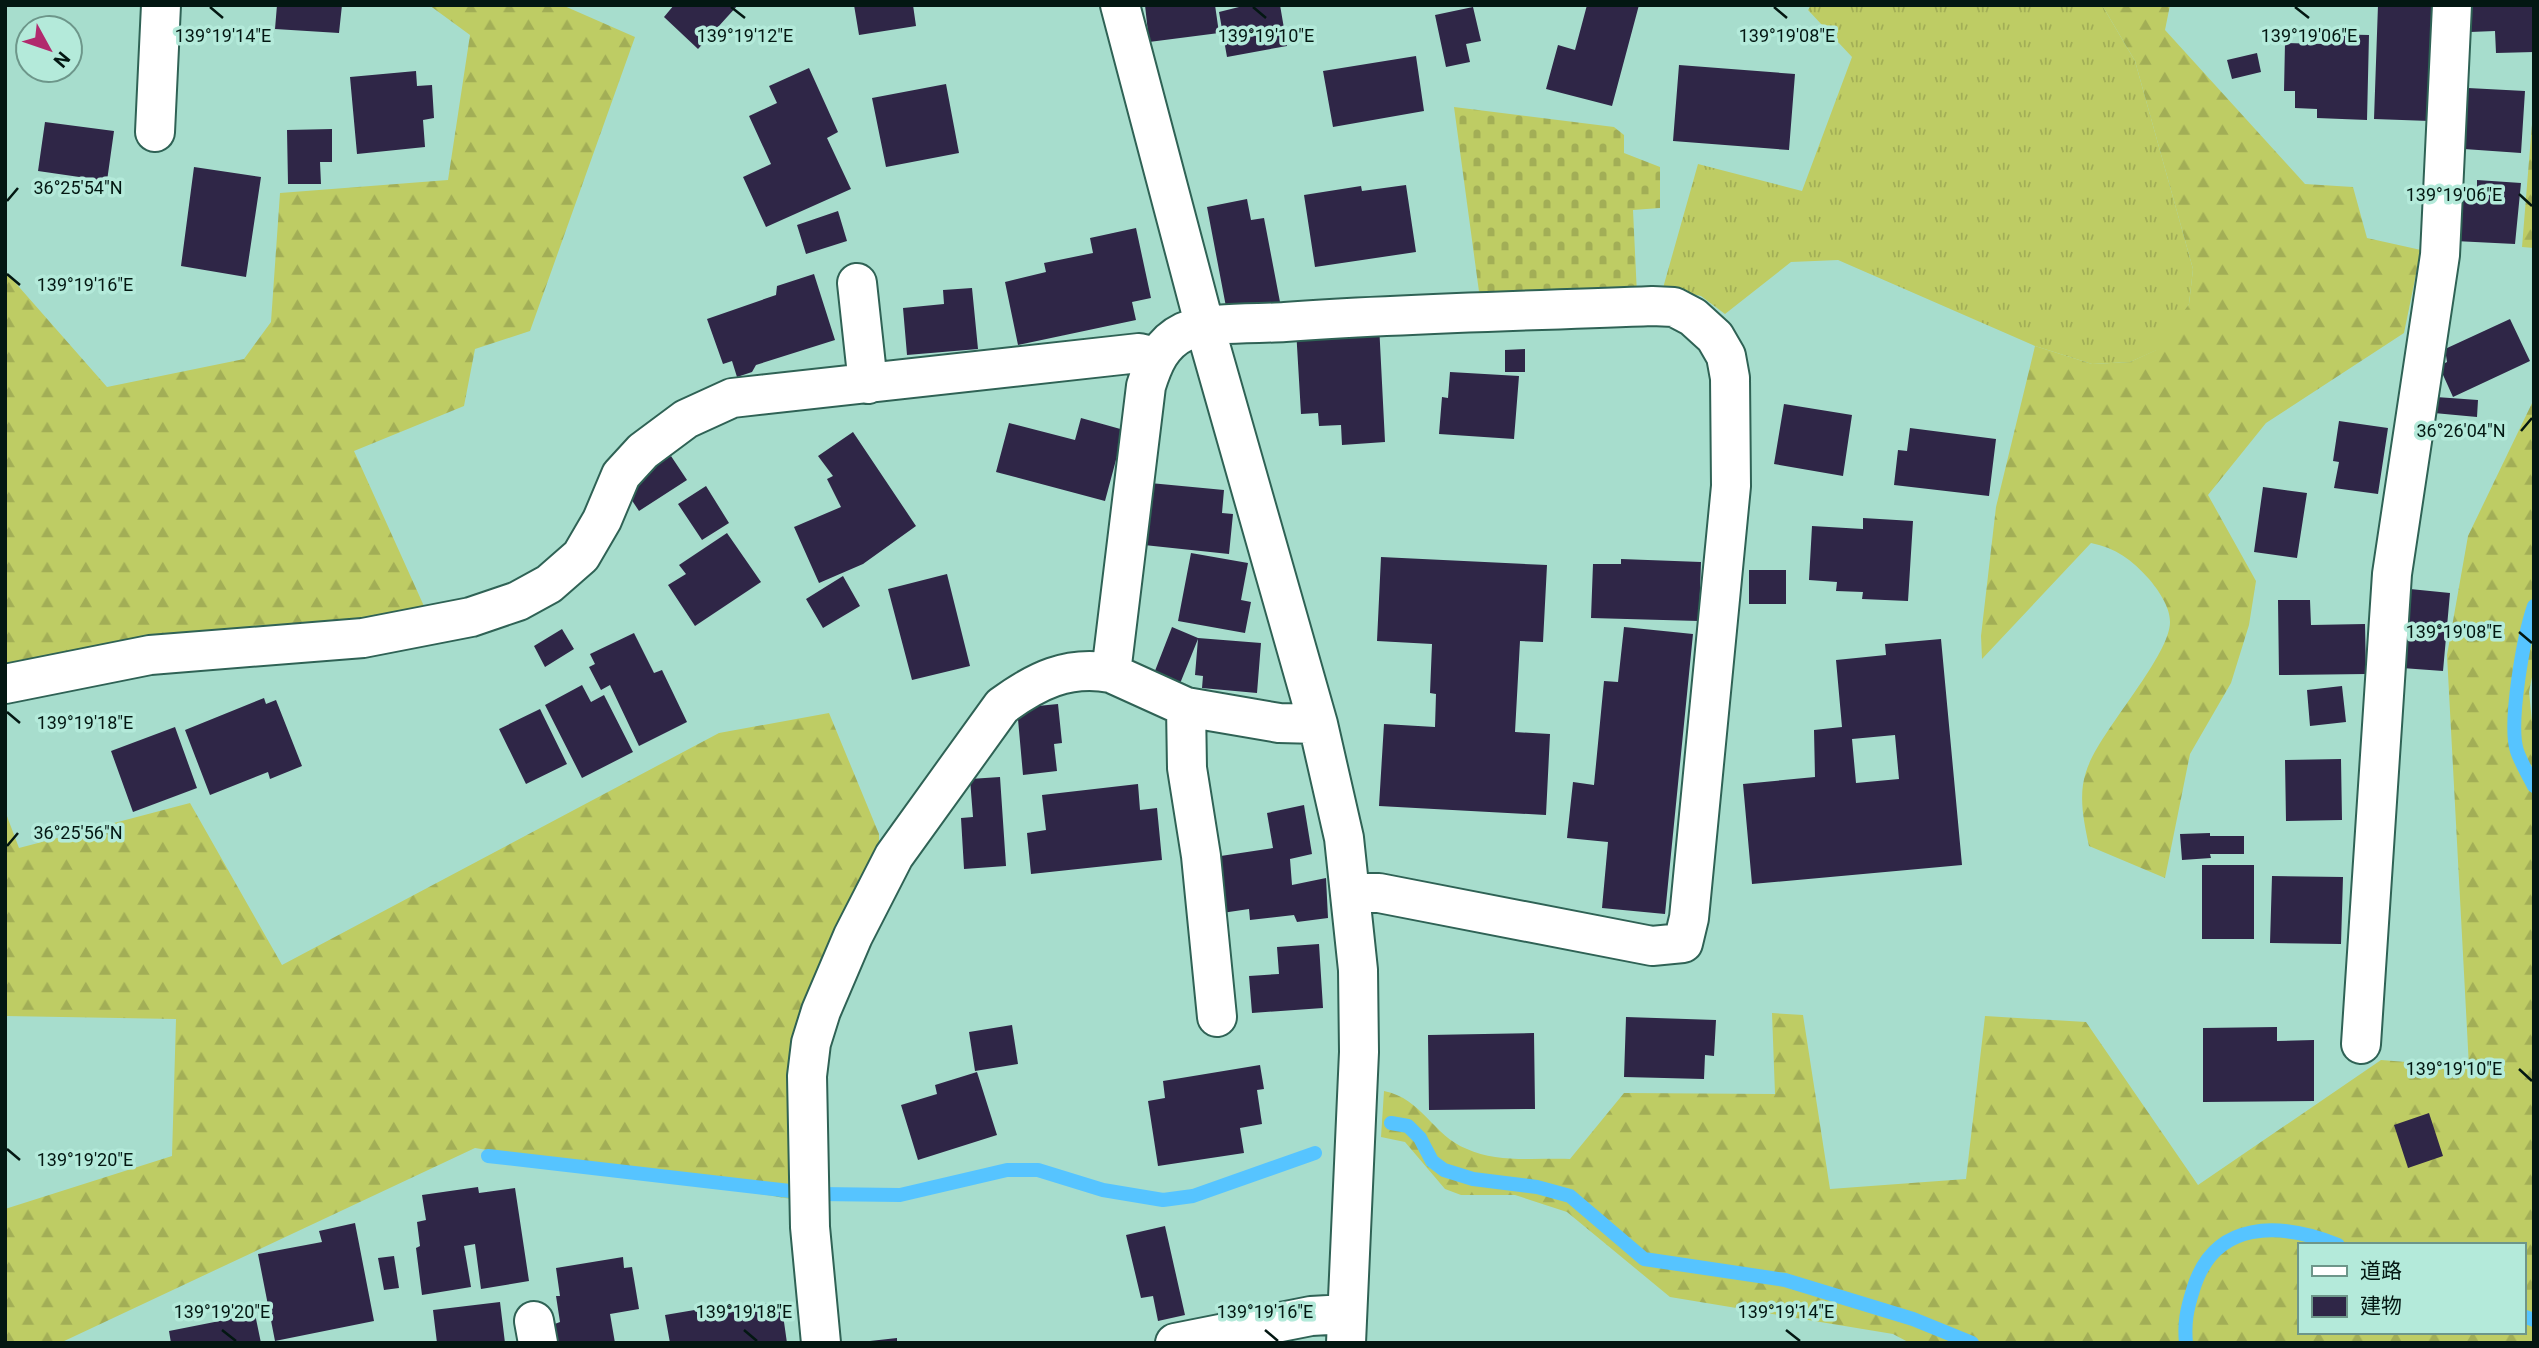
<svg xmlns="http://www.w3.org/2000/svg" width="2539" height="1348" viewBox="0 0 2539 1348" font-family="Roboto,'Noto Sans JP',sans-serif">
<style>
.grass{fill:url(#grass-tufts)}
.forest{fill:url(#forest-firs);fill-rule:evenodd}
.cemetery{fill:url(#cemetery-stones)}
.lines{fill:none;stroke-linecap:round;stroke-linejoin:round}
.stream{stroke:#56c4ff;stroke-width:14}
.building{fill:#2f2647;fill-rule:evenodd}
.minor-casing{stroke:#2f6255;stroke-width:42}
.minor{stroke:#fff;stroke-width:38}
.ticks{fill:none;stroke:#031712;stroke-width:2.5}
.ticks-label{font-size:18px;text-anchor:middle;fill:#031712;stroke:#b4eada;stroke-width:7;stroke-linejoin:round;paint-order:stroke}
</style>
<defs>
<pattern id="grass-tufts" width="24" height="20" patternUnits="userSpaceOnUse" patternTransform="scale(1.75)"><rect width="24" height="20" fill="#becc64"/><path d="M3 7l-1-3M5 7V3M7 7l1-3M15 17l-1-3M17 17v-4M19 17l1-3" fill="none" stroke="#a2ae56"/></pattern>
<pattern id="forest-firs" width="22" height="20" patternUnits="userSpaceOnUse" patternTransform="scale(1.75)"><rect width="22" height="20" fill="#becc64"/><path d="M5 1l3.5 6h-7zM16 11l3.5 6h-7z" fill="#a2ae56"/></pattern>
<pattern id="cemetery-stones" width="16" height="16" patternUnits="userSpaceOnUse" patternTransform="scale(1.75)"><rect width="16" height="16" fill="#becc64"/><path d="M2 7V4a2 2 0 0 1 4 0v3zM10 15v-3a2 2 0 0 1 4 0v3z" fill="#a2ae56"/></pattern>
</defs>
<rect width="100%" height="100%" fill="#a7ddcd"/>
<path class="grass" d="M1811,5H2102L2135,61L2193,269L2189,304L2175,328L2157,350L2130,362L2092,364L2035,346L1838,260L1791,262L1725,314L1701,296L1663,288L1698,164L1802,191L1852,57L1808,10Z"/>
<path class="forest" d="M429,5H562L635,37L530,331L475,349L464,406L354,451L428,615L5,667V271L107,387L244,359L271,322L280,193L448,180L470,35Z
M2102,5H2170L2165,30L2305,184L2353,187L2367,238L2421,250L2404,333L2266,423L2208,495L2256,581L2249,625L2231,683L2190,754L2165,878L2089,846C2084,822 2078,796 2086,772C2097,734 2170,657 2170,622C2170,606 2158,590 2149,579C2132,560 2116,548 2091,543L1982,659L1981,636L1996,507L2035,346L2092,364L2130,362L2156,350L2189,304L2193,269L2135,61Z
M2534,99V248L2522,247Z
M2534,399V667L2529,692L2534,741V1343H1910L1893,1334L1670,1297L1567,1212L1515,1195H1461L1445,1189L1405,1142L1381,1137L1384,1091C1423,1099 1432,1135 1467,1149C1497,1163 1537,1158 1570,1159L1624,1093L1775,1094L1772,1013L1803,1015L1830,1189L1966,1179L1985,1016L2086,1022L2198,1185L2381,1060L2469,1067L2447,655L2468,536ZM2299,1245H2523V1332H2299Z
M829,713L879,834V857L812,999L797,1200L475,1148L60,1343H5V1209L172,1156L176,1019L5,1016V811L19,848L190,803L282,965L719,733Z"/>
<path class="cemetery" d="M1454,107L1614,127L1624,135V153L1660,167V208L1633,210L1637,295L1480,299Z"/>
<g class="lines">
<path class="stream" d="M2534,606C2524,635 2508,723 2517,751C2521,763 2528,774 2534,786
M1391,1123L1408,1126L1420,1138L1432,1161L1444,1170L1473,1179L1537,1187L1570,1196L1644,1259L1785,1280L1913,1319L1972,1343
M488,1156L790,1191
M819,1194L900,1195L1007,1170H1038L1103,1190L1163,1200L1193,1196L1315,1153
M2523,1316L2534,1320
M2186,1343C2184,1323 2187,1309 2193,1290C2214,1219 2280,1222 2338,1245"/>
</g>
<path class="building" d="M277,5H342L339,33L275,29Z
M674,5H738L698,49L664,17Z
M854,5H913L916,26L859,35Z
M1145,5H1215L1219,33L1149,42Z
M1247,5H1280L1287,46L1227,57L1219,12Z
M1587,5H1639L1612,106L1546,89L1558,45L1575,50Z
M2378,5H2435L2430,121L2374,119Z
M2470,5H2534V52L2496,53L2495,31L2470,32Z
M1473,7L1481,41L1466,44L1470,62L1446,67L1435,15Z
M2323,34L2369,35L2367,120L2317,118V109L2295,108V91H2284L2285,43L2323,44Z
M2257,53L2261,72L2232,79L2227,60Z
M1416,56L1424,111L1333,127L1323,71Z
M1679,65L1795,74L1789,150L1673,141Z
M809,68L838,132L827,138L851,189L766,227L743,177L771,164L749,116L777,103L769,86Z
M416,71L417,86L432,85L434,118L423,120L425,147L357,154L350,77Z
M946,84L959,153L886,167L872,98Z
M2468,88L2525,91L2521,153L2464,149Z
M45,122L114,131L107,181L38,171Z
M332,129V162H320L321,184H288L287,130Z
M194,167L261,177L246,277L181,266Z
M2477,180L2521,183L2515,244L2455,241L2459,189L2477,190Z
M1406,185L1416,252L1315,267L1304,195L1361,186L1362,191Z
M1247,199L1251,220L1264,218L1280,302L1227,312L1207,207Z
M838,211L847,241L806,254L797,225Z
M1136,228L1151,298L1132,302L1136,320L1018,345L1005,282L1046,272L1044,263L1093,253L1090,238Z
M814,274L835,340L756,365L752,372L737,377L732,361L723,364L707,319L776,295L777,286Z
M972,288L978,349L907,355L903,308L944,304L943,290Z
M2510,319L2530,361L2453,397L2439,366L2447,362L2445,349Z
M1379,324L1385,442L1342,445L1341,425L1319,426L1318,413L1301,414L1296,329Z
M1525,349V372H1505V350Z
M1450,372L1519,376L1514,439L1439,434L1442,397L1448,398Z
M2436,397L2478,400L2477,417L2434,413Z
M1784,404L1852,415L1843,476L1774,464Z
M1081,418L1124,430L1105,501L996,472L1009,423L1075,440Z
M2339,421L2388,428L2378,494L2334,488L2339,462L2333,461Z
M1910,428L1996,439L1989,496L1894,485L1898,450L1907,451Z
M853,432L916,526L863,564L819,583L794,527L841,507L827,479L833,476L818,456Z
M671,456L687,480L639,511L623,487Z
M1150,483L1224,490L1222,513L1233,514L1229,554L1144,545Z
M706,486L729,523L702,540L678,504Z
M2263,487L2307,493L2297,558L2254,552Z
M1863,518L1913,521L1908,601L1862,599L1863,592L1836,591L1837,582L1809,580L1812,526L1863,529Z
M727,533L761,582L695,626L668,585L686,574L679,565Z
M1191,553L1248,563L1241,600L1251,602L1245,633L1178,621Z
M1381,557L1547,565L1543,642L1520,641L1515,732L1550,734L1546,815L1379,806L1384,724L1435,727L1436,694L1430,693L1432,644L1377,641Z
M1621,559L1701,562L1699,621L1591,618L1593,564H1621Z
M1749,570H1786V604H1749Z
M947,574L970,666L912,680L888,589Z
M843,576L860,606L823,628L806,599Z
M2410,589L2450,593L2443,671L2402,668Z
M2278,600H2310L2311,625L2365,624L2366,674L2279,675Z
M1172,627L1198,638L1261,643L1257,693L1202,688L1203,676L1195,675L1198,639L1179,686L1153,676Z
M1624,627L1693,634L1665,914L1602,908L1608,842L1567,838L1573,782L1594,785L1604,681L1618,682Z
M562,629L574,649L545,667L534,646Z
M634,633L654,673L662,670L687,722L639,746L610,685L601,690L589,667L595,664L590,654Z
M1941,639L1962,865L1752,884L1743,784L1815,777L1814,730L1842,727L1836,660L1886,655L1885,644ZM1895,735L1899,779L1856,783L1852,739Z
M582,685L591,702L604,695L633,752L582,778L545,705Z
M2342,686L2346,722L2310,726L2307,690Z
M264,698L266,704L276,700L302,766L270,779L268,772L210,795L185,730Z
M1058,704L1062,743L1054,744L1057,771L1023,775L1017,708Z
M540,709L567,764L526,784L499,729Z
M175,727L197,788L133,812L111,751Z
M2341,759L2342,820L2286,821L2285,760Z
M1000,777L1006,866L964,869L961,818L973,817L970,779Z
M1138,784L1140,810L1157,808L1162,860L1031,874L1027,833L1046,830L1042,795Z
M1304,805L1312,854L1290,859L1292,885L1326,878L1328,918L1297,922L1294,915L1250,920L1249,909L1222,913L1214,857L1273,848L1267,813Z
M2210,833V836H2244V854H2210L2211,858L2182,860L2180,834Z
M2202,865H2254V939H2202Z
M2272,876L2343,877L2341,944L2270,943Z
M1319,944L1323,1008L1252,1013L1249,976L1279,974L1277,947Z
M1626,1017L1716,1020L1714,1056L1705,1055L1704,1079L1624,1077Z
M1012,1025L1018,1064L975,1071L969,1032Z
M2277,1027V1041L2314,1040V1101L2203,1102V1028Z
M1534,1033L1535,1109L1429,1110L1428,1035Z
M1260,1065L1264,1089L1257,1090L1262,1124L1240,1128L1244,1153L1158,1166L1148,1101L1165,1098L1163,1081Z
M977,1072L997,1135L918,1160L901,1105L937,1094L935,1085Z
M2429,1113L2443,1156L2408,1168L2394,1125Z
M478,1187L479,1193L515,1188L529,1281L481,1289L475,1244L464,1246L471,1287L422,1295L416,1248L420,1246L417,1222L426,1220L422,1195Z
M355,1223L374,1321L275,1341L258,1254L322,1242L319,1231Z
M1165,1226L1185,1315L1158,1321L1153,1296L1141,1298L1126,1235Z
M394,1256L399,1288L384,1290L378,1258Z
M623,1257L624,1268L632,1267L639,1309L610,1314L615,1343H556L552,1325L560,1322L556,1296H560L556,1268Z
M781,1301L787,1343H670L665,1315L730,1304L732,1309Z
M500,1302L505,1343H437L433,1310Z
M255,1314L261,1343H171L169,1331Z
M897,1338V1343H870V1341Z"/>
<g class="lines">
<defs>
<path id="minor" d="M1120,5L1205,327L1318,724L1344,838L1358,970L1359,1052L1346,1343
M155,132L161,5
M857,283L868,384
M5,684L150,655L363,638L471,617L518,601L549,584L581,556L602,520L621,475L643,451L686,419L732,398L1139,353L1156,357
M1186,707L1187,768L1201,856L1217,1017
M1318,724L1279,723L1186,707L1111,673L1146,386C1153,364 1161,343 1184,332C1209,321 1257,324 1285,322C1407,313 1530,311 1652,306L1674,307L1693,317L1715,337L1726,356L1730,378L1731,486L1689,918L1683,943L1652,946L1379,893H1351
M2361,1044L2392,574L2440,255L2452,5
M534,1321L538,1343
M821,1343L810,1227L807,1076L811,1043L821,1011L853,936L894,856L1002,706C1036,681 1068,665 1111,673
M1175,1343L1311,1316L1346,1314"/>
</defs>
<use href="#minor" class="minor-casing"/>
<use href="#minor" class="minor"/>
</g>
<path class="ticks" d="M210,7L223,18M731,7L745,18M1253,7L1266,18M1774,7L1787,18M2295,7L2309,18M2519,194L2532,206M7,201L18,188M7,274L20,285M2521,431L2532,418M2519,632L2532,643M7,712L20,723M7,846L18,833M2519,1069L2532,1081M7,1149L20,1160M222,1330L236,1341M744,1330L757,1341M1265,1330L1278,1341M1786,1330L1800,1341"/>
<g class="ticks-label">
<text x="2309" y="42">139°19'06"E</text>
<text x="223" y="42">139°19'14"E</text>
<text x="745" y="42">139°19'12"E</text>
<text x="1266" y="42">139°19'10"E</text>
<text x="1787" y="42">139°19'08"E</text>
<text x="78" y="194">36°25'54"N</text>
<text x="2454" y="201">139°19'06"E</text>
<text x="85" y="291">139°19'16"E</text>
<text x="2461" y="437">36°26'04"N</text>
<text x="2454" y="638">139°19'08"E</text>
<text x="85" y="729">139°19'18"E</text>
<text x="78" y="839">36°25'56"N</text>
<text x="2454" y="1075">139°19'10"E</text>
<text x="85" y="1166">139°19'20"E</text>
<text x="222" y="1318">139°19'20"E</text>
<text x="744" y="1318">139°19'18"E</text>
<text x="1265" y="1318">139°19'16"E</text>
<text x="1786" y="1318">139°19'14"E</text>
</g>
<rect width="2539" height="1348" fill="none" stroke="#031712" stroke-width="14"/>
<rect x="2298" y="1243" width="228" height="91" fill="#b4eada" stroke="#6d968a" stroke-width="2"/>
<rect x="2312" y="1266" width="35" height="10" fill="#ffffff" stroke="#6d968a" stroke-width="2"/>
<text x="2360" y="1278" font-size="21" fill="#031712">道路</text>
<rect x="2312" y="1296" width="35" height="21" fill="#2f2647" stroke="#6d968a" stroke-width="2"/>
<text x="2360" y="1313" font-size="21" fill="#031712">建物</text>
<g transform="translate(49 49) rotate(130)"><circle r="33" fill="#b4eada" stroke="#6d968a" stroke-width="2"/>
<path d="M0-5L12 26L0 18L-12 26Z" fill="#b12a6d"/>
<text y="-10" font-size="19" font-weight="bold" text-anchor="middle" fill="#031712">N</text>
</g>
</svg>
